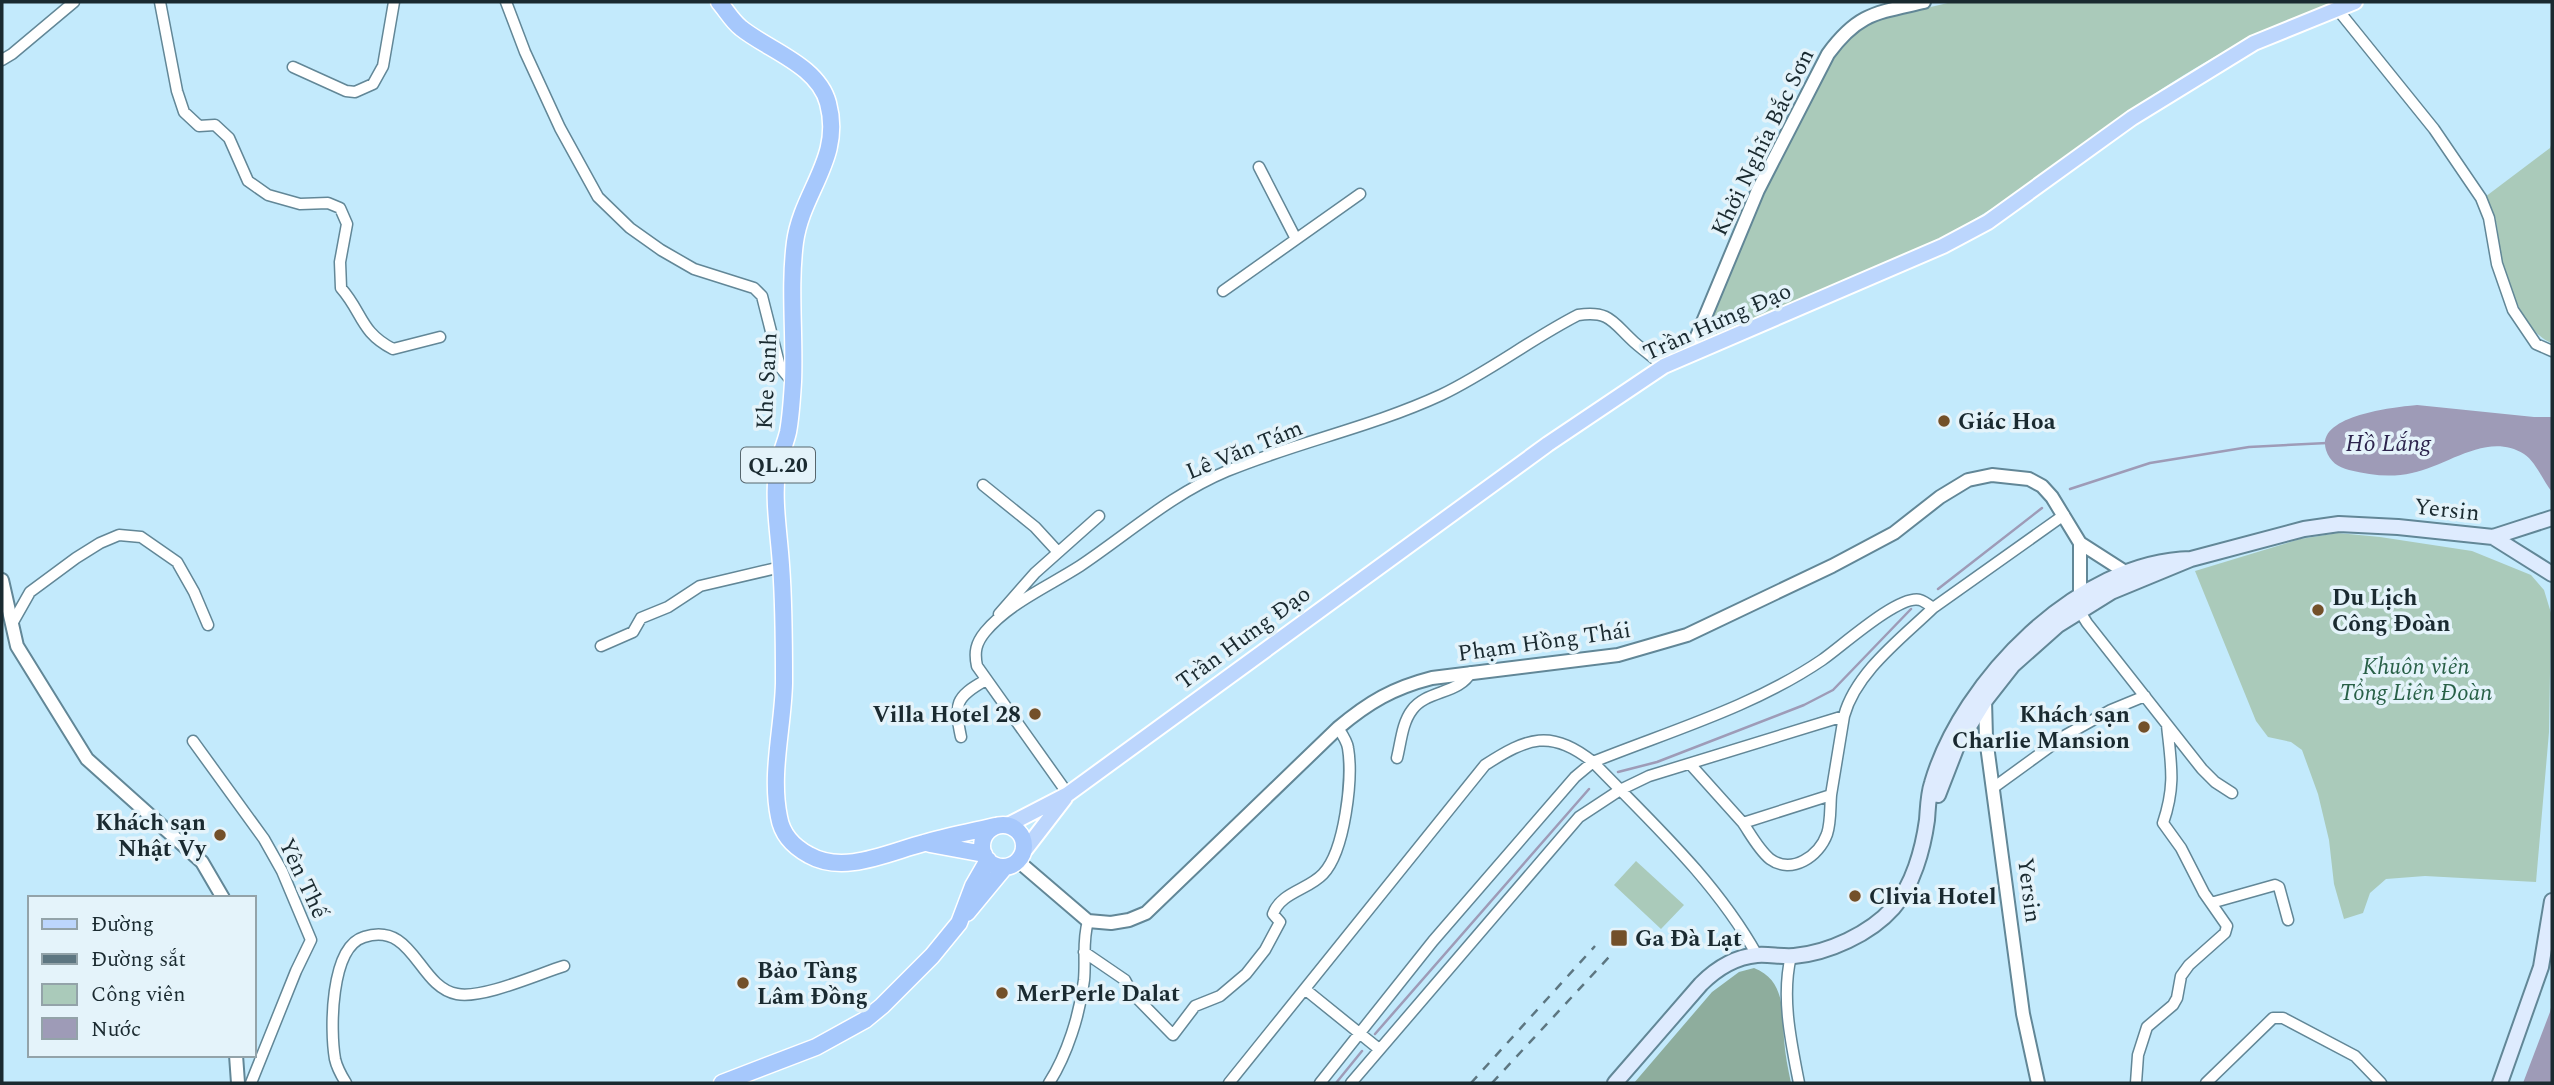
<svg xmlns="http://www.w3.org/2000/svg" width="2554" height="1085" viewBox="0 0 2554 1085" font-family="Spectral,serif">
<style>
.green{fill:#aacaba}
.forest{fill:#8ead9d}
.water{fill:#9e9bb7}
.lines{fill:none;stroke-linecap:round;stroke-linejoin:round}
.stream{stroke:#9e9bb7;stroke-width:2.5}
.minor-casing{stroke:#628797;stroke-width:13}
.tertiary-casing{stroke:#628797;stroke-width:16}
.secondary-casing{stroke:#628797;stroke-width:18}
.primary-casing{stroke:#fff;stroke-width:18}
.trunk-casing{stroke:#fff;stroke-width:19}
.minor{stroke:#fff;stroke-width:10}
.tertiary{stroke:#fff;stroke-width:12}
.secondary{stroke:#deebfe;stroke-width:14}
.primary{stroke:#bcd6fd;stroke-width:14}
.trunk{stroke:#a6c8fc;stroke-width:16}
.rail{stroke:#5d7681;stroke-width:2.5;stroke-dasharray:9 9;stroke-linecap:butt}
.poi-dot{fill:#735029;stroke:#e4f3fa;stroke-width:2.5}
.labels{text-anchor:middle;stroke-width:7;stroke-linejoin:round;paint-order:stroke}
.shield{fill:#e4f3fa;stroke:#57666d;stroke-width:2}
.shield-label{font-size:21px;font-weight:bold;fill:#1a2a30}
.street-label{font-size:23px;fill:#1a2a30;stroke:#e4f3fa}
.poi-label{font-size:23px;font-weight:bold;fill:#1a2a30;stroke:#e4f3fa;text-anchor:start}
.park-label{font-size:23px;font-style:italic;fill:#286047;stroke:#e4f3fa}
.water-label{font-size:24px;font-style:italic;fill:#2d244d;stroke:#e4f3fa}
</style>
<rect width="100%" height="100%" fill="#c3eafc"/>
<path class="green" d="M1952,2H2336C2321,10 2303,14 2287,21C2251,36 2217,55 2184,75C2106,123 2035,186 1956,230C1878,275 1791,305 1708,339L1702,332L1710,311L1783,154L1828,65L1844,41L1864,26L1888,17Z
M2552,142V343C2523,333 2505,278 2500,250C2498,239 2498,228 2495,217C2493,210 2489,203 2485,197L2550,148Z
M2338,533L2380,537L2472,551L2531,575L2544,590L2551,613L2549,732L2536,882L2425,876L2386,879L2370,893L2363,913L2344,919L2334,884L2329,840L2318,794L2302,750L2291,742L2268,737L2256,721L2195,571L2300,539Z
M1636,861L1684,905L1661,929L1614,885Z"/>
<path class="forest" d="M1754,968C1785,980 1782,1010 1784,1039C1785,1054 1788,1069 1791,1083H1634L1712,992L1739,972Z"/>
<path class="water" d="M2417,405L2534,417H2552V492C2543,481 2536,462 2524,454C2487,431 2448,466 2412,473C2390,478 2371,475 2349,470C2338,467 2330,462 2326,450C2315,415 2396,407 2417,405Z
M2552,1003V1083H2523L2550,1012Z"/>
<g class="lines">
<path class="stream" d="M2070,489L2150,463L2249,447L2327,443
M1938,589L2042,508
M1618,772L1657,762L1804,705L1833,690L1911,609
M1375,1034L1589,789
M1336,1083L1362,1051"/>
<defs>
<path id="minor" d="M160,2L177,91L184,112L199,126L215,125L229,138L248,181L268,195L300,204L328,203L340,208L347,224L340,262L341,288C363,313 360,332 393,349L440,337
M506,2L525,52L560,128L598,197L630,228L661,250L694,269L754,288L762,296L780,367L793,383
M2338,10L2434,129L2481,198L2489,218L2497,264L2513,310L2536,344L2552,351
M2,60L12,54L74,2
M293,67L346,91L355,92L373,84L383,66L394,2
M1259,167L1296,239
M1223,291L1360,194
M983,485L1035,527L1058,552
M2079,610L2087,623L2202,769L2215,782L2232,793
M999,614L1035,573L1099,516
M13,622L30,592L76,558L100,543L119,535L141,537L177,562L194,592L208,625
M601,646L633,632L641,618L668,607L700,586L781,567
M961,737C954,704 955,697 986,680
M193,741L264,839L282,871L311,940L296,971L251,1083
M1397,758C1401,742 1402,723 1412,710C1426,690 1460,694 1471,672
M1690,764L1743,823L1831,795L1844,716
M1993,788L2066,735L2111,710L2145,696
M1068,794L977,666C974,652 976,643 985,632C1009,603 1049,586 1080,566C1129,533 1172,494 1227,471C1297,442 1372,427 1441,395C1489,372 1531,339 1578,315C1610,310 1613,323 1634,342C1643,350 1654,358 1664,366
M1743,823C1751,835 1759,850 1770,859C1792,875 1819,856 1827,834C1831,822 1830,807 1831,795
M2211,903L2275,885L2279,887L2288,920
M1084,952L1125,980L1132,993L1173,1035L1195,1006L1220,996L1246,974L1265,950L1280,922L1273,914C1281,892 1308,890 1323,874C1345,851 1353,778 1348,748C1347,741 1342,734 1338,728
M1791,956C1781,997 1791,1042 1799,1083
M1306,990L1379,1049
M346,1083C341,1075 337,1068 335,1059C330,1031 330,947 364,937C414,921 418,987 457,994C483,999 538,974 564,966
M1049,1083C1067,1055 1080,1014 1084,980C1086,958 1082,943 1088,921
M1229,1083L1485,765C1527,738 1551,728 1593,762C1652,823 1715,880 1757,955
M1320,1083L1433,941L1575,777L1593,762C1670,731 1753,707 1822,660C1841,647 1899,594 1920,600C1924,601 1929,605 1933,608L2064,515
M1351,1083L1579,817L1620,790L1649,776L1844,716C1856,672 1902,638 1933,608
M2136,1083L2138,1055L2147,1027L2173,1005L2177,998L2181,976L2189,965L2225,933L2227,926L2204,893L2181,848L2163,823C2176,785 2171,764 2167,725
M2206,1083L2273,1018H2283L2355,1056L2381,1083"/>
<path id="tertiary" d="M1690,353L1758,190L1828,54C1858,13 1876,13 1924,2
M2080,543L2133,577
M2,580L17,646L87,759L202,862L223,898
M1985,700L1986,738L2023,1014L2038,1083
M1018,861L1088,921L1111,923L1129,920L1146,913L1338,728C1369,702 1393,688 1432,678L1618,655L1687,635L1832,566L1894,533L1940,497L1968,480L1992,475L2029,479L2042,486L2052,497L2080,543V603
M236,1055L238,1083"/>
<path id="secondary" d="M2493,537L2552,574
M1938,795L1957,746L1984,702L2013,665L2058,625L2111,592L2191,559L2304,529L2339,524L2398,527L2493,537L2552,518
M1615,1083L1701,984C1716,969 1735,957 1757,955C1769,954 1781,957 1794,956C1828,953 1870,934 1893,908C1913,886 1923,849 1927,820C1928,808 1928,795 1932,783C1962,680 2079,561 2191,559
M2500,1083L2541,967L2552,901"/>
<path id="primary" d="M1008,825L1068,794L1548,444L1664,366L1943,246L1988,222L2132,118L2254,43L2355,2
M1025,850L1065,798"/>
<path id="trunk" d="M719,2C726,10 732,21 741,28C768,50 818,65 828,103C843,158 802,191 795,242C789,288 795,335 793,382C792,398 791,416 788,432C785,445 779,457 777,470C773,501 779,534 781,565C784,604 784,644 784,683C783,728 770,773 779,817C782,835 794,847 809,855C844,875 889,852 924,843C947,836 971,832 995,826
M982 846a21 21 0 1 1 42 0a21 21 0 1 1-42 0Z
M930,844L984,854
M967,913L1005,867
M722,1083L816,1047L865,1020L882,1006L932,956L959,923L973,886L988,860"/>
</defs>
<use href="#minor" class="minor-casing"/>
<use href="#tertiary" class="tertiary-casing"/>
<use href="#secondary" class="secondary-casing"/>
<use href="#primary" class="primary-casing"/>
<use href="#trunk" class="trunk-casing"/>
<use href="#minor" class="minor"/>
<use href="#tertiary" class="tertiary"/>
<use href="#secondary" class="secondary"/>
<use href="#primary" class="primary"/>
<use href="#trunk" class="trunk"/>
<path class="rail" d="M1471,1083L1595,946
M1492,1083L1609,957"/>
</g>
<g class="poi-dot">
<circle cx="1944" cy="421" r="7"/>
<circle cx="2318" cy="610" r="7"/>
<circle cx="1035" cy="714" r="7"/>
<circle cx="2144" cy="727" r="7"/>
<circle cx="220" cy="835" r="7"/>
<circle cx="1855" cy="896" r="7"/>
<rect x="1610" y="929" width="18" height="18" rx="3.5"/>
<circle cx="743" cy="983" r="7"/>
<circle cx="1002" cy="993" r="7"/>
</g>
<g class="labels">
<rect class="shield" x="741" y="447.5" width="74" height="35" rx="5"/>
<g class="shield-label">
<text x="778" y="472">QL.20</text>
</g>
<g class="street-label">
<text transform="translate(1762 142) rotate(-64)" y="8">Khởi Nghĩa Bắc Sơn</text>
<text transform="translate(1717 321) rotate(-24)" y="8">Trần Hưng Đạo</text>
<text transform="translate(766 381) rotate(-87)" y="8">Khe Sanh</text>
<text transform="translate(1244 449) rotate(-22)" y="8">Lê Văn Tám</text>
<text transform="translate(2447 509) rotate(6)" y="8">Yersin</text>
<text transform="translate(1243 637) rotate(-36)" y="8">Trần Hưng Đạo</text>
<text transform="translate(1544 641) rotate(-8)" y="8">Phạm Hồng Thái</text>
<text transform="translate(304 878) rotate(65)" y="8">Yên Thế</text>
<text transform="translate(2030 890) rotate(83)" y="8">Yersin</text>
</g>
<g class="poi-label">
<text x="1958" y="429">Giác Hoa</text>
<text x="2332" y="605">Du Lịch<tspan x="2332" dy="26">Công Đoàn</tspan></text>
<text x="1021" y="722" text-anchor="end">Villa Hotel 28</text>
<text x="2130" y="722" text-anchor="end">Khách sạn<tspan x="2130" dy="26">Charlie Mansion</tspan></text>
<text x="206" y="830" text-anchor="end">Khách sạn<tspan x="206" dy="26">Nhật Vy</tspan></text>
<text x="1869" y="904">Clivia Hotel</text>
<text x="1635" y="946">Ga Đà Lạt</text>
<text x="757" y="978">Bảo Tàng<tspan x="757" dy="26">Lâm Đồng</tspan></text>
<text x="1016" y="1001">MerPerle Dalat</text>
</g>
<g class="park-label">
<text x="2416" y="674">Khuôn viên<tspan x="2416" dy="26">Tổng Liên Đoàn</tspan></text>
</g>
<g class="water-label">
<text x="2388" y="451">Hồ Lắng</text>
</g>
</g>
<rect width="2554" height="1085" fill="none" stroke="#1a2a30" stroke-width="7"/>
<rect x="28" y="896" width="228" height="161" fill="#e4f3fa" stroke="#93a3a9" stroke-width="2"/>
<rect x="42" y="919" width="35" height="10" fill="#bcd6fd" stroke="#93a3a9" stroke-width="2"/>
<text x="91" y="931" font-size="21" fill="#1a2a30">Đường</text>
<rect x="42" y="954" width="35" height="10" fill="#5d7681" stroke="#93a3a9" stroke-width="2"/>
<text x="91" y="966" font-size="21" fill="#1a2a30">Đường sắt</text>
<rect x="42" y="984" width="35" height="21" fill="#aacaba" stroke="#93a3a9" stroke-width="2"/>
<text x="91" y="1001" font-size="21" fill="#1a2a30">Công viên</text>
<rect x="42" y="1018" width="35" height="21" fill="#9e9bb7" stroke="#93a3a9" stroke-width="2"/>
<text x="91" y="1036" font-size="21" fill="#1a2a30">Nước</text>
</svg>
